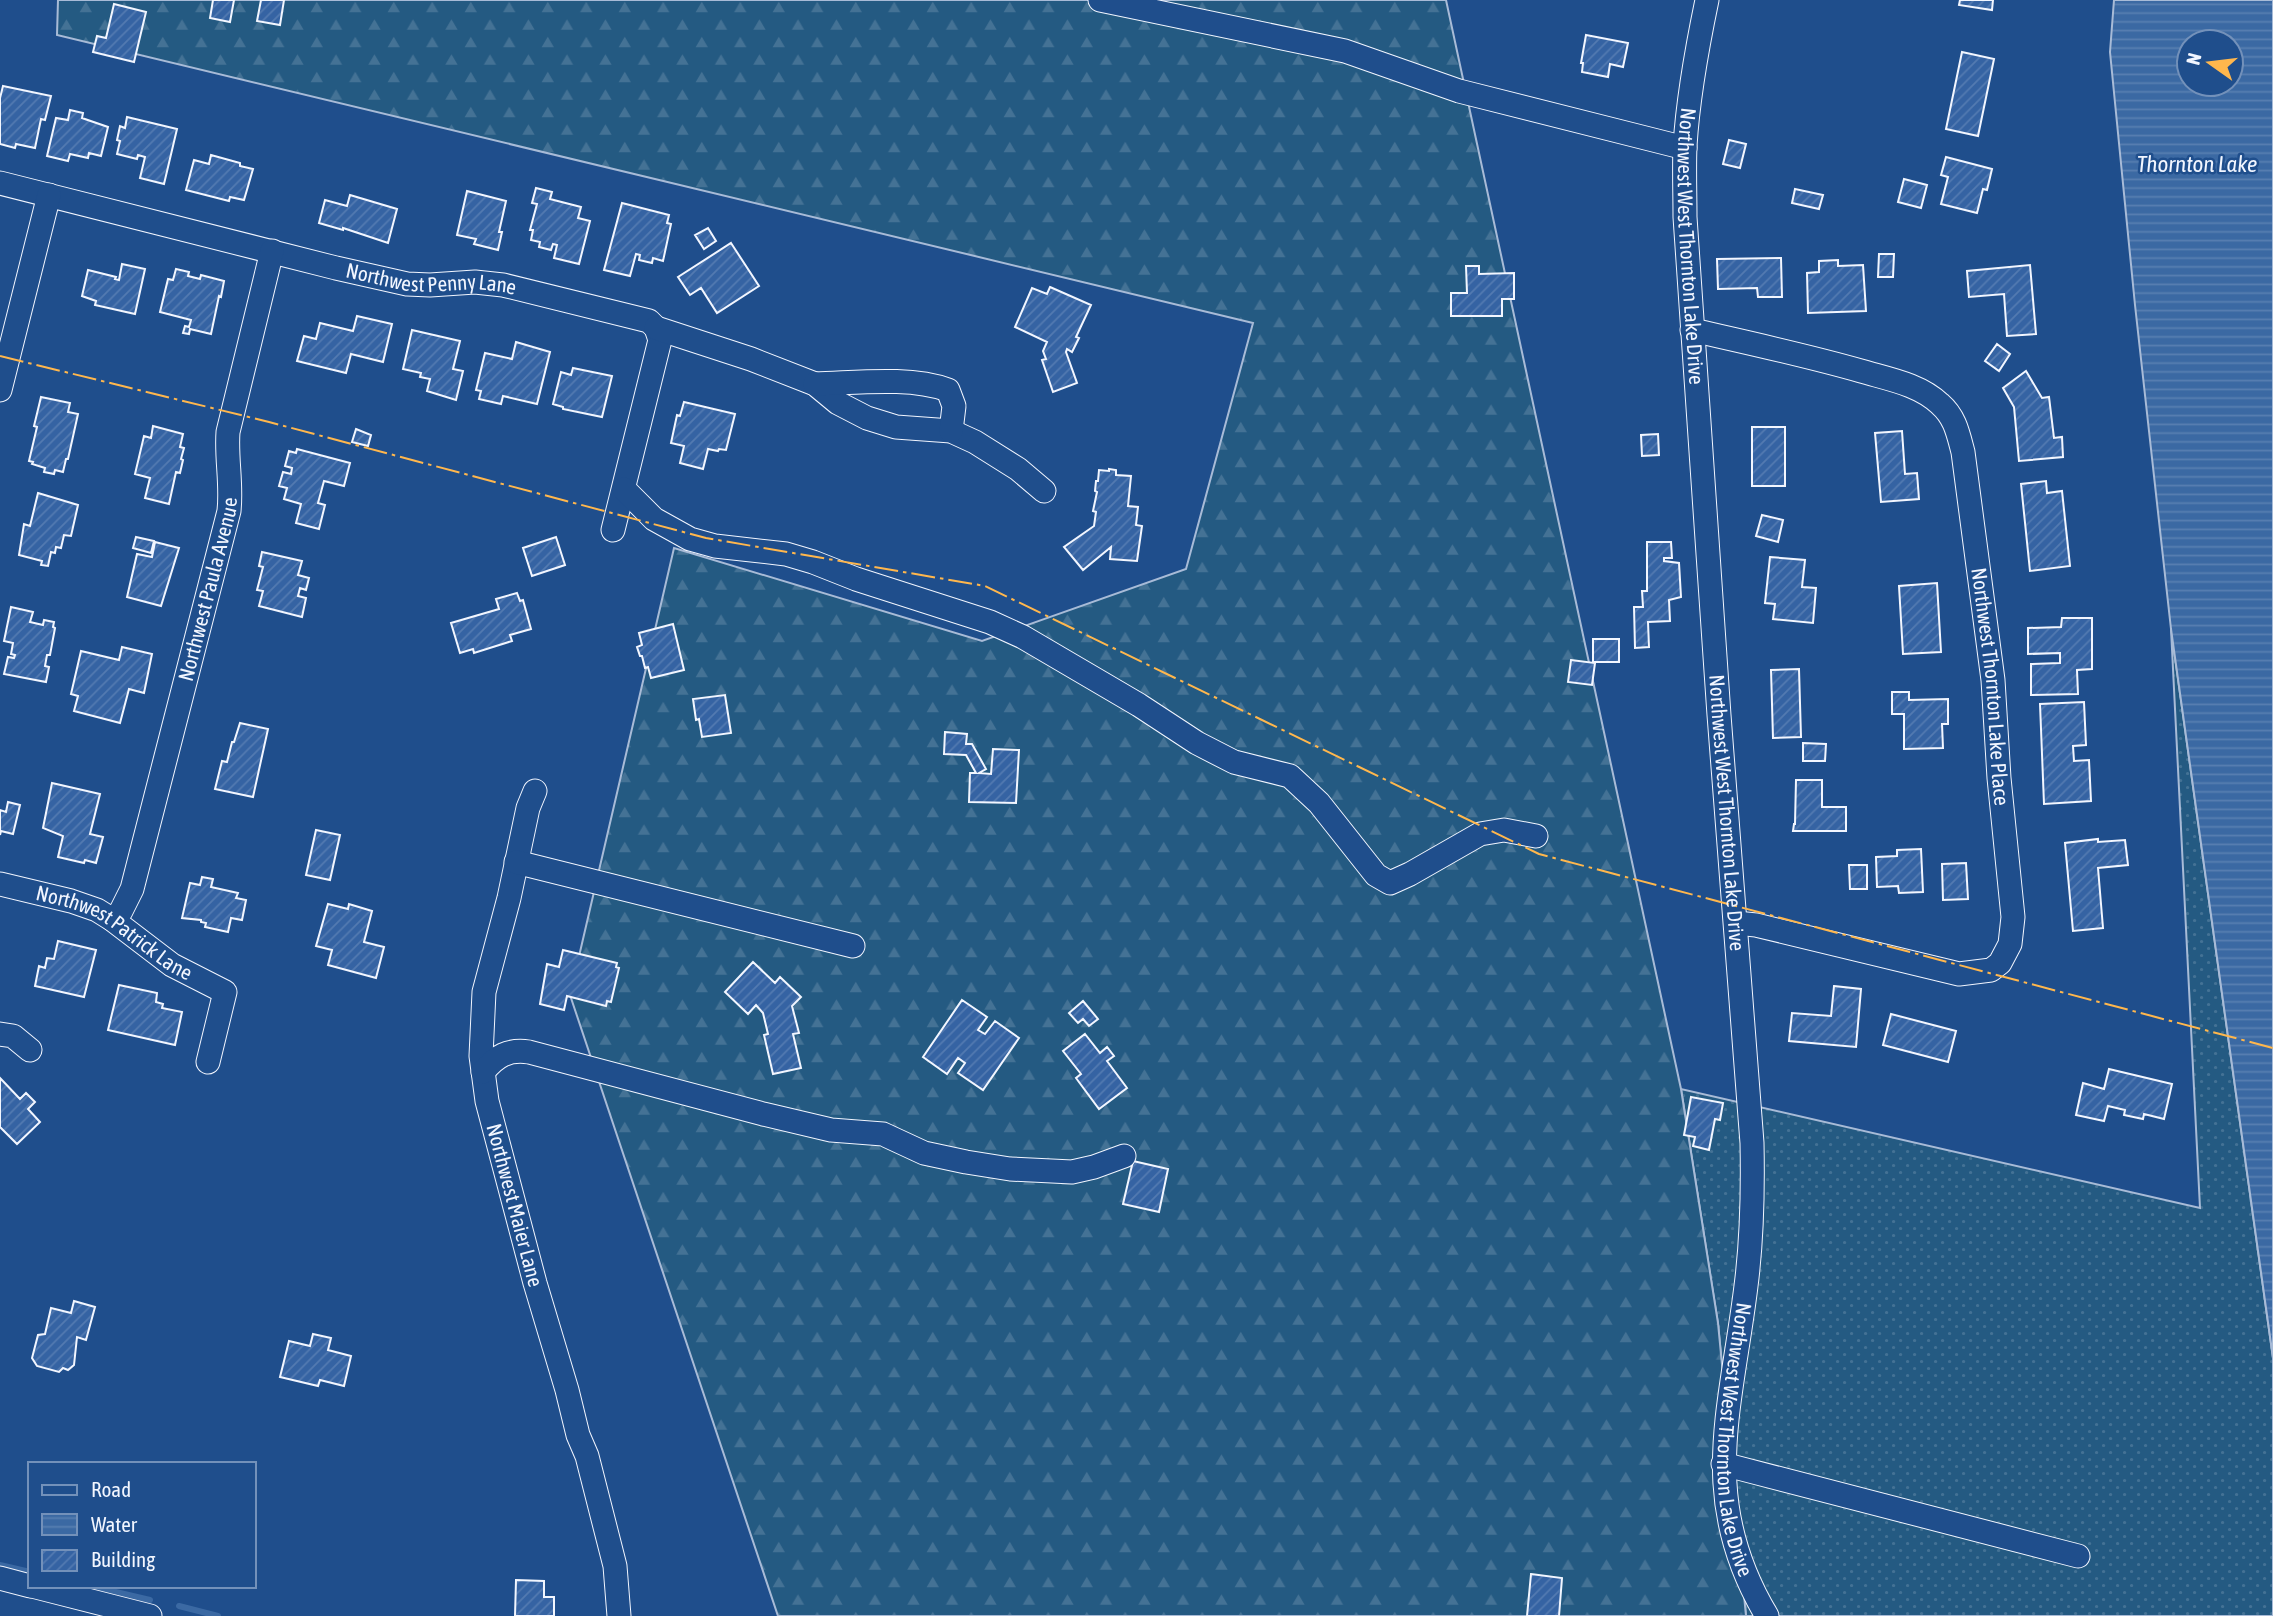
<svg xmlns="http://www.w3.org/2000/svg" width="2273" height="1616" viewBox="0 0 2273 1616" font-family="'Asap Condensed',sans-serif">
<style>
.grass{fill:url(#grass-dots);stroke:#a8bbd7;stroke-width:2}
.forest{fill:url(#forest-firs);stroke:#a8bbd7;stroke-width:2}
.water{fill:url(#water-rules);stroke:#a8bbd7;stroke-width:2;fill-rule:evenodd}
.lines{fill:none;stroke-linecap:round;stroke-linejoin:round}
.stream{stroke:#3b69a3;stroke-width:6}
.building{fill:url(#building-hatch);stroke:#f2f6ff;stroke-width:2}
.minor-casing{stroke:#f2f6ff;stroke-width:25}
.minor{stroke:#1f4e8c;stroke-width:23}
.power{stroke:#ffb74d;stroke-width:2;stroke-dasharray:24 5 3.5 5;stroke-linecap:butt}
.labels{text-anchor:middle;stroke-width:5;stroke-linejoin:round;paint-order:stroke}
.street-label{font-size:21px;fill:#f2f6ff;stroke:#1f4e8c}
.water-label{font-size:23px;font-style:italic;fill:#f2f6ff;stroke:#1f4e8c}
</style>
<defs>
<pattern id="grass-dots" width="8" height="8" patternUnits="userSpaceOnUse" patternTransform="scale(1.75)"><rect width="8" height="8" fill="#245a82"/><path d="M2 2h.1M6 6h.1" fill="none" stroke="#447295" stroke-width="1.8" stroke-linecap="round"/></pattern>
<pattern id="forest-firs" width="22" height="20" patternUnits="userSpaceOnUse" patternTransform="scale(1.75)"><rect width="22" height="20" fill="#245a82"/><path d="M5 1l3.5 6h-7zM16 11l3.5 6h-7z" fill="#447295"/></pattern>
<pattern id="water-rules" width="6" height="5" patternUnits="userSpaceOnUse" patternTransform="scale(1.75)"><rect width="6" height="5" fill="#3b69a3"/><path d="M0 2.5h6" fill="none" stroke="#587fb1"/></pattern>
<pattern id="building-hatch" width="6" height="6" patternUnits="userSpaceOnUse" patternTransform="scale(1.75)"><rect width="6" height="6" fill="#3563a3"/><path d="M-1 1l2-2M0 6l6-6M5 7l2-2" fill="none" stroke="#537ab1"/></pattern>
</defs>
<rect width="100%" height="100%" fill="#1f4e8c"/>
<path class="grass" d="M2171,629L2273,1358V1616H1746L1718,1324L1681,1089L2200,1208Z"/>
<path class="forest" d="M58,0H1446L1681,1089L1718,1323L1746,1616H778L570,995L674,548L982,641L1186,569L1253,323L57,35Z"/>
<path class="water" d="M2114,0H2273V1358L2171,629L2135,305L2110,52ZM2189,42H2231V84H2189Z"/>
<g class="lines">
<path class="stream" d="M0,1565L30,1572
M90,1586L150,1600
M179,1606L218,1616"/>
</g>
<path class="building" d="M213,0H234L230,22L210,18Z
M261,0H284L280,25L257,21Z
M1960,0H1993L1992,10L1959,5Z
M114,4L146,12L134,62L93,52L97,36L106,38Z
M1586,35L1628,43L1623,67L1610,64L1608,77L1582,72L1583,63H1581Z
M1962,52L1994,59L1978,136L1946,129Z
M3,86L51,96L45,120L41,119L35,148L16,144L15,148L0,144V98Z
M70,110L83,113L82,118L108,127L101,156L89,153L88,158L70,154L68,161L47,156L56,118L68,120Z
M127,117L177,129L164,184L140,178L145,157L138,155L137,159L117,154L120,141L117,140L120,126L125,128Z
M1729,140L1746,144L1740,168L1723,164Z
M211,155L240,163V166L253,169L244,200L230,197L229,201L186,190L194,160L209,164Z
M1946,157L1992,169L1987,190L1983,189L1977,213L1941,204L1948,177L1941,175Z
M1904,179L1927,185L1921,208L1898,202Z
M536,188L552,192L550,199L581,207L578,218L590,221L579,264L554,258L557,245L553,244L551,250L539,247L540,242L531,240L533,230H530L537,204L532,203Z
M1795,189L1823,195L1819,209L1792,203Z
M467,191L506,201L499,232H502L498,250L474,244L476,239L457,235Z
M350,195L397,209L388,243L343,228V230L319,223L325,200L347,206Z
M622,203L669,215L667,223L671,224L663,261L653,258L652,263L639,260L640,255L636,254L630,276L604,270Z
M708,228L716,241L704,249L695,235Z
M731,243L759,286L717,313L701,288L690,295L678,277Z
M1879,254H1894L1893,277H1878Z
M1781,258L1782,297H1758L1757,288L1718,289L1717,259Z
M1838,260V266L1863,265L1866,311L1808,313L1807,273L1819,272V261Z
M122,264L145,269L135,314L95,305L96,301L82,296L88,270L116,277L115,279L119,280Z
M2030,265L2036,334L2007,336L2004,294L1969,297L1967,271Z
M1466,266H1479V274L1514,273V299H1502V316H1451V293H1467Z
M176,269L189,272L188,276L200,279L201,275L224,281L221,297L219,296L211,334L190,329L189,334L183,333L185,326L189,327L191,320L160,312L168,279L173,280Z
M1050,287L1091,305L1076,337L1079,338L1072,352L1067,349L1066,352L1077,383L1053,392L1042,360L1046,359L1043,351L1047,342L1015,327L1032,288L1047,294Z
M357,316L392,324L383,362L351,354L346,373L297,361L304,336L316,339L320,323L353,331Z
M412,330L460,341L453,369L463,371L456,400L427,391L430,379L420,377L421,373L403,369Z
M516,342L550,352L537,404L503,396L501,404L479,399L481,391L476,390L485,353L512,359Z
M1997,344L2010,354L1999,371L1985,361Z
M573,368L612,376L602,417L563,409V407L553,404L561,372L571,375Z
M2026,371L2042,398L2049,397L2054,438L2062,437L2063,457L2019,461L2014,407L2003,388Z
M41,397L70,403L68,412L78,414L68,459H66L63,472L55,470L54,474L44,472L45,468L32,464L33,462L29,461L37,427L34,426Z
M684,402L735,414L726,450L719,449L718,451L708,449L703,469L680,463L684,446L671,443L677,415L680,416Z
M153,426L183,434L180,447L184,448L181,459L183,460L180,473L176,472L169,504L145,498L150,478L135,474L144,436L151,438Z
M1752,427H1785V486H1752Z
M356,429L371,435L368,446L352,442Z
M1902,431L1905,474L1917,473L1919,499L1881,502L1875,433Z
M1658,434L1659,455L1642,456L1641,435Z
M297,449L350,463L344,486L324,481L318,503L325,505L319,529L296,523L301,504L284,499L287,488L279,486L283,472L291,474L292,468L285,466L289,451L296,453Z
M1109,469L1116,470V475L1131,476L1128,506L1138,507L1136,525L1142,526L1137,561L1110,559L1111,547L1083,570L1064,547L1094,526L1096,512L1093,511L1097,492L1095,491L1096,481H1098L1099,470L1109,471Z
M2046,481L2047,493L2062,491L2070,566L2030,571L2021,484Z
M38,493L78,505L71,536L64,535L61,548L56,547L55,553L51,552L48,566L41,565L42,561L19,555L24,524L30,526Z
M1762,515L1783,520L1778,542L1756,536Z
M136,537L154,541L151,553L133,548Z
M556,537L565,565L532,576L523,548Z
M155,542L179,548L161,606L127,597L137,554L152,557Z
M1647,542H1671L1672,558H1664V561L1679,563L1681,597L1669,600L1670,621L1648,622L1649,647L1635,648L1634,607H1643L1642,591H1647Z
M262,552L302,561L298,575L309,578L306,590L300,588L298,596L306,598L302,617L259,606L263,591L257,590L263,567L259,566Z
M1770,557L1805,560L1802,587L1816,588L1813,623L1773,619L1775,604L1765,603Z
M1937,583L1941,652L1903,654L1899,586Z
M517,593L520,601L523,600L531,629L510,635L512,641L474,653L473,649L460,653L451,623L499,609L496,599Z
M11,607L33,612L30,622L43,625L44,620L54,622L53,627L55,628L50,655H47L45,666L49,667L46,682L4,674L8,657L14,658L15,655L11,654L13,643L4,641Z
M2062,618H2092V669L2077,670L2078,694L2031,695V664L2060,663V653L2028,654V628L2061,627Z
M673,624L684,670L651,678L648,667L645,668L642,656H640L637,647L642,645L639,633Z
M1593,639H1619V662H1593Z
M122,647L152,654L144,693L129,689L120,723L74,711L78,696L71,694L81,651L119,660Z
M1571,660L1595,663L1592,685L1568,682Z
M1799,669L1801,737L1773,738L1771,670Z
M1892,692H1909V700L1948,699V724H1942L1943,748L1904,749V714H1892Z
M725,695L731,733L702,737L699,719L696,720L693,699Z
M2084,702L2086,745L2073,746L2074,761L2089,760L2091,801L2044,804L2040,704Z
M240,723L268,729L253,797L215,789L222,761L227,762L232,742H234Z
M945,732L967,734L966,744H972L986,769L979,773L991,774L993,749L1019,750L1016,803L969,802L970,773H976L966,755L944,754Z
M1803,743L1826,744L1825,761H1803Z
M1796,780H1822V807H1846V831H1793L1794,824H1795Z
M52,783L100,794L90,834L103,837L96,863L85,860L84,863L58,857L63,836L43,828Z
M8,802L20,805L13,834L1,831L0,835V810L6,812Z
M316,830L340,835L330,880L306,875Z
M2098,839V842L2125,840L2128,865L2098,868L2103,928L2073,931L2065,843Z
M1921,849L1923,892L1899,893L1898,886L1877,887L1876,857L1897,856V850Z
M1966,863L1968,899L1943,900L1942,864Z
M1849,865H1867V889H1850Z
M202,877L213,879L211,887L238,893L236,898L246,900L242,920L231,918L228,932L205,927L206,923L201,922V920L182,918L190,883L200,885Z
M328,904L348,909L349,904L372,911L364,942L384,947L376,978L328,965L332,950L316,946Z
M58,941L96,950L84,997L35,986L39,966L45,968L47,958L54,959Z
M563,950L617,963L616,967L619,968L611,1002L607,1001L606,1006L567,996L564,1010L540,1004L547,964L559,967Z
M753,962L775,983L780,977L801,997L792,1006L799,1033L793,1034L801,1068L773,1074L764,1035L768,1034L763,1013L756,1005L748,1014L725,992Z
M119,985L157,993L156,1002L163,1004L162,1008L182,1012L175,1045L108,1030Z
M1834,986L1861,989L1856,1047L1789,1041L1792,1013L1831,1016Z
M962,1000L987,1017L978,1030L985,1034L995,1021L1019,1038L983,1090L958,1073L965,1063L958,1058L947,1074L923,1057Z
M1083,1001L1098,1019L1089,1026L1083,1019L1078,1023L1069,1013Z
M1891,1014L1956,1031L1948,1062L1883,1045Z
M1085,1034L1100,1053L1107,1047L1114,1056L1107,1061L1127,1088L1099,1109L1076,1078L1081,1074L1063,1051Z
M2109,1069L2172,1084L2164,1119L2144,1114L2143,1119L2124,1115L2125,1110L2108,1106L2104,1121L2076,1115L2083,1083L2104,1089Z
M0,1078L20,1099L26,1093L35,1102L28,1109L40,1122L17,1144L0,1127Z
M1691,1097L1723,1103L1720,1120L1715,1119L1709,1150L1693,1146L1695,1137L1684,1135Z
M1133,1161L1168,1169L1159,1212L1123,1204Z
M74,1301L95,1307L86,1340L77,1337L74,1365L68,1370L63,1368L59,1372L37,1366L32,1358L38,1335L45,1334L51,1308L71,1313Z
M313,1334L331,1338L328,1350L351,1356L344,1386L320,1380L318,1386L280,1377L289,1341L310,1346Z
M1531,1574L1562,1578L1559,1616H1527Z
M516,1580L544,1581V1597H554V1616H515Z"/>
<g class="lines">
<defs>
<g id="minor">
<path d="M1100,0L1345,51L1459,91L1685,148"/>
<path id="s1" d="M1707,0C1697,48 1688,97 1685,146C1684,169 1685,193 1685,217L1719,715L1752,1143C1753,1191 1752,1239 1746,1286C1731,1410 1697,1499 1767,1616"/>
<path id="s2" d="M0,183L336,268L407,284L430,285L475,282L503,285L649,321L656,328L660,340L613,530"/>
<path d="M656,328L751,359L815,384L838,403L867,418L896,427L951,431L975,442L1018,469L1044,491"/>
<path id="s3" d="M1692,330C1749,343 1805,355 1861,371C1888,379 1919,384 1940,404C1955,417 1958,433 1963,452L1993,680L1999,778L2013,917L2010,944L2000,963L1991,970L1959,974L1756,925L1736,923"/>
<path d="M815,384C856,383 909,376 948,390L954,406L951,431"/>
<path d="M0,390L49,195"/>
<path d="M624,489L654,519L690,539L715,546L786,554L813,562L856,579L990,622L1023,637L1139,705L1197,743L1234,762L1290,776L1319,803L1376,875L1390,883L1410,874L1480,834L1504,830L1536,836"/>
<path id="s4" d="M535,791L528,808L509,898L484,992L481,1056L487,1101L535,1283L567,1390L578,1435L587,1456L615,1566L619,1616"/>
<path d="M516,862L853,946"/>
<path id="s5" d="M0,884L71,901L97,910L113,920L172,965L225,992L208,1062"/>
<path id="s6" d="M113,920L121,911L132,889L229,511C232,484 226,458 228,432L272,251"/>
<path d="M0,1034L13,1036L30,1050"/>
<path d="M483,1072C496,1056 508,1049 529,1052L763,1114L831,1130L883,1134L924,1153L966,1162L1010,1169L1072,1172L1094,1167L1124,1156"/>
<path d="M1723,1464L2078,1556"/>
<path d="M0,1578L30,1586"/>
<path d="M32,1586L150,1616"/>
</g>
</defs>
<use href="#minor" class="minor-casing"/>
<use href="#minor" class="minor"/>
<path class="power" d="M0,356L269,422L706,538L985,586L1539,854L2273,1048"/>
</g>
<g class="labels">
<g class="street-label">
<text dy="7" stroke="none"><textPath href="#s1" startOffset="248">Northwest West Thornton Lake Drive</textPath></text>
<text dy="7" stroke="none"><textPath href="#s2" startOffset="443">Northwest Penny Lane</textPath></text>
<text dy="7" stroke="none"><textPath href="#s6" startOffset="346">Northwest Paula Avenue</textPath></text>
<text dy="7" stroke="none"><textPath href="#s3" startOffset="551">Northwest Thornton Lake Place</textPath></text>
<text dy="7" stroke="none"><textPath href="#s1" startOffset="816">Northwest West Thornton Lake Drive</textPath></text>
<text dy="7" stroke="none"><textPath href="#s5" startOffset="126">Northwest Patrick Lane</textPath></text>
<text dy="7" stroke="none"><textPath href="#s4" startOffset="425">Northwest Maier Lane</textPath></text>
<text dy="7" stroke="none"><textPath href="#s1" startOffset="1446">Northwest West Thornton Lake Drive</textPath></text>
</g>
<g class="water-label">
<text x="2197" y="172">Thornton Lake</text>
</g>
</g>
<rect x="28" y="1462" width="228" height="126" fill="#1f4e8c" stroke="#7391ba" stroke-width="2"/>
<rect x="42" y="1485" width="35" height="10" fill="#1f4e8c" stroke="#7391ba" stroke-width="2"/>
<text x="91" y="1497" font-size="21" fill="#f2f6ff">Road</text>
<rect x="42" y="1514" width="35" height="21" fill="url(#water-rules)" stroke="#7391ba" stroke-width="2"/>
<text x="91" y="1532" font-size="21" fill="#f2f6ff">Water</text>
<rect x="42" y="1550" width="35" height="21" fill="url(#building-hatch)" stroke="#7391ba" stroke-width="2"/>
<text x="91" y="1567" font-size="21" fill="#f2f6ff">Building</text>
<g transform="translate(2210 63) rotate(284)"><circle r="33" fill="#1f4e8c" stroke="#7391ba" stroke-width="2"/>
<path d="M0-5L12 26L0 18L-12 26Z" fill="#ffb74d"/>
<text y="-10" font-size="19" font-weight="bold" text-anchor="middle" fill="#f2f6ff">N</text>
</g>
</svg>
